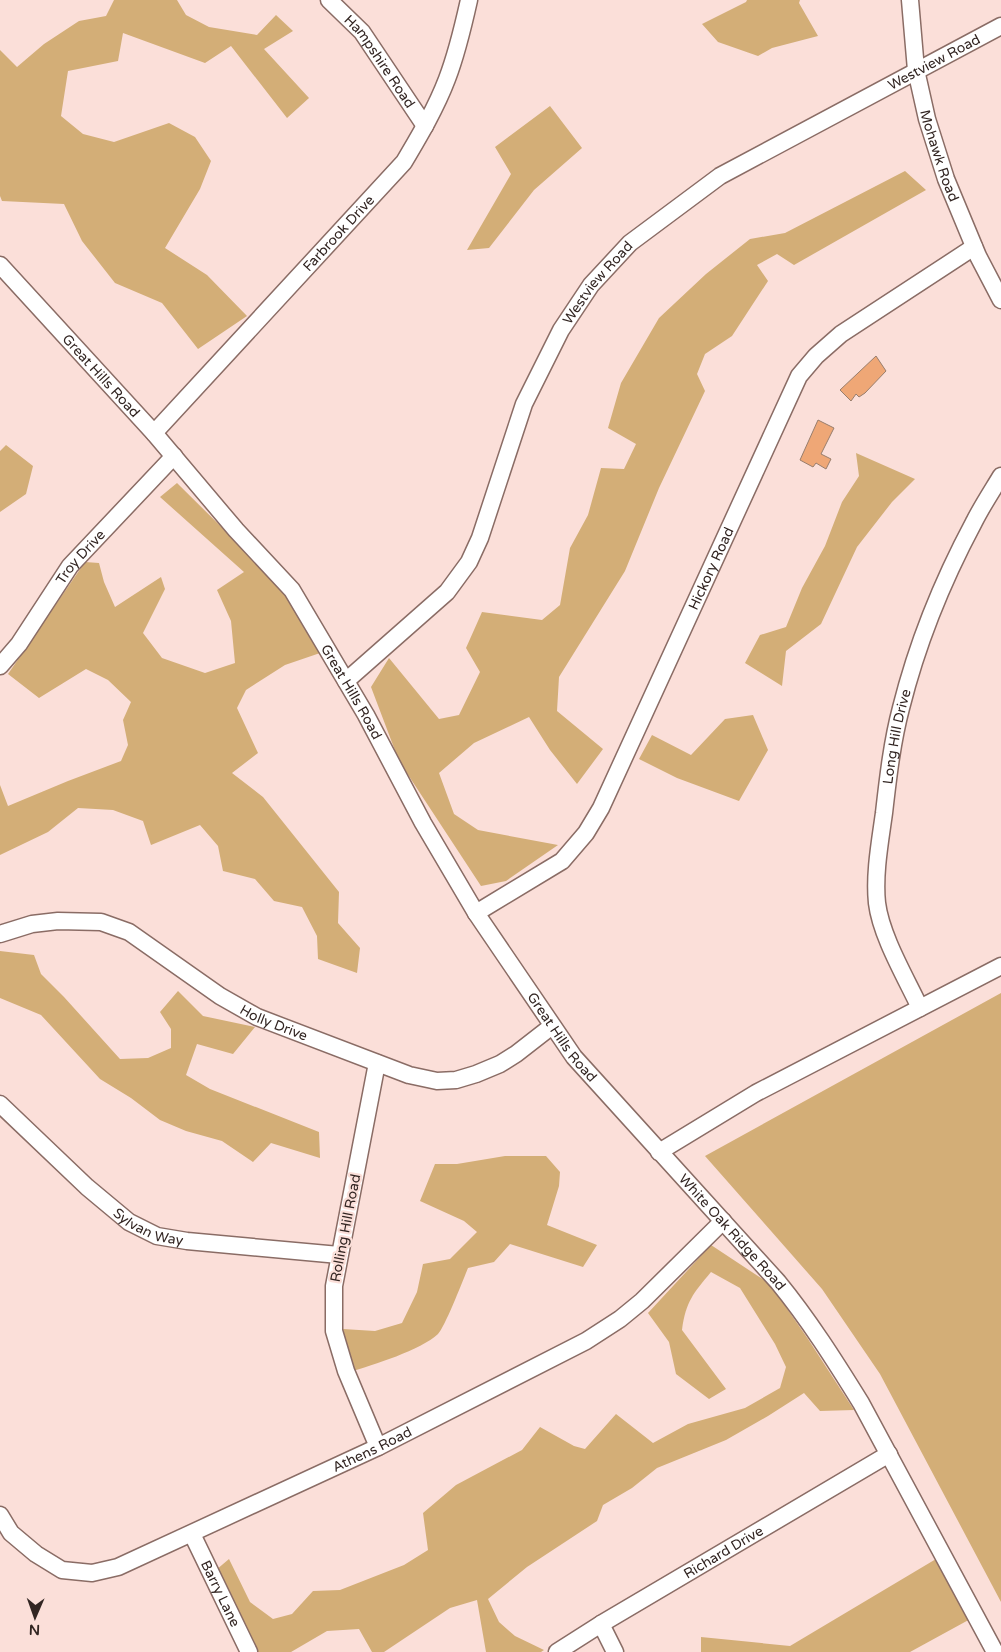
<svg xmlns="http://www.w3.org/2000/svg" width="1001" height="1652" viewBox="0 0 1001 1652" font-family="'Varela Round',sans-serif">
<style>
.green{fill:#d3ae77}
.building{fill:#efa776;stroke:#987e6d}
.lines{fill:none;stroke-linecap:round;stroke-linejoin:round}
.minor-casing{stroke:#8a6c65;stroke-width:19}
.minor{stroke:#fff;stroke-width:16}
.labels{text-anchor:middle;stroke-width:4.5;stroke-linejoin:round;paint-order:stroke}
.street-label{font-size:14px;fill:#322522;stroke:#fbdfd9}
</style>
<rect width="100%" height="100%" fill="#fbdfd9"/>
<path class="green" d="M114,0H177L186,15L209,27L257,35L276,15L293,31L264,49L309,98L287,118L231,46L205,63L123,33L118,61L68,71L61,116L83,134L114,142L169,123L195,137L211,161L200,189L165,248L207,275L247,316L198,349L162,303L115,283L82,241L64,204L2,201L0,196V50L17,67L44,44L79,21L106,16Z
M747,0H800L799,3L818,36L772,48L758,56L718,42L702,24L746,2Z
M550,106L582,148L534,190L489,248L467,250L511,174L495,147Z
M905,171L926,190L794,265L777,254L757,265L768,281L732,336L705,354L697,374L705,391L659,488L625,571L559,677L557,711L603,749L577,784L550,750L529,717L474,743L439,773L454,814L478,830L558,845L506,881L481,886L399,761L371,687L389,658L439,719L459,715L480,672L466,648L482,612L542,620L560,605L570,548L588,515L601,468L624,469L636,444L608,428L621,383L659,318L706,274L750,239L785,233Z
M6,445L33,466L26,494L0,512V451Z
M856,453L915,479L892,502L857,547L821,624L786,651L782,686L745,663L760,635L786,627L802,588L825,546L842,502L859,476Z
M177,483L277,582L323,652L285,665L246,690L237,708L258,753L232,773L263,797L339,892L338,923L360,948L357,973L318,959L317,936L302,907L274,901L255,879L223,871L218,846L200,825L151,845L143,821L113,810L78,808L48,832L0,855V785L8,806L68,781L121,761L128,745L123,720L131,702L108,680L86,669L39,698L8,674L85,562L99,563L104,582L115,607L161,577L165,589L143,633L162,658L205,673L235,663L231,621L217,590L244,572L160,497Z
M753,715L768,750L739,801L677,778L639,759L652,735L691,755L725,719Z
M0,951L34,955L41,974L64,997L120,1059L148,1058L171,1048V1029L160,1012L178,991L203,1016L255,1027L233,1054L197,1044L186,1075L210,1089L319,1132L320,1158L271,1143L253,1162L222,1141L186,1131L160,1120L131,1098L100,1079L41,1015L0,998Z
M1001,993V1602L880,1374L822,1289L705,1156Z
M505,1156H546L560,1172L559,1186L547,1225L597,1245L583,1267L510,1244L494,1262L468,1268C463,1280 445,1327 438,1334C421,1350 373,1365 350,1372L343,1329L375,1331L402,1323L417,1292L423,1264L450,1259L477,1232L464,1221L420,1201L435,1164H457Z
M711,1245L770,1284L808,1339L854,1410L820,1411L804,1393L768,1416L726,1440L657,1468L632,1488L603,1505L597,1521L527,1567L488,1599L499,1622L515,1636L544,1650L541,1652H486L477,1600L450,1608L384,1652H372L359,1629L327,1631L291,1652H258L216,1570L229,1559L250,1602L273,1619L292,1614L313,1591L340,1590L404,1565L428,1550L423,1513L456,1485L522,1450L540,1427L574,1446L585,1449L616,1414L653,1443L688,1424L745,1408L780,1388L786,1367L775,1344L740,1288L711,1272C693,1294 686,1301 682,1330L726,1389L709,1399L676,1374L669,1342L648,1313Z
M936,1559L974,1617L910,1652H701V1637L790,1646Z"/>
<path class="building" d="M876,356L886,371L865,393L859,397L856,394L851,401L840,390Z
M818,420L834,428L821,454L831,459L826,469L816,463L813,467L800,460Z"/>
<g class="lines">
<defs>
<g id="minor">
<path id="s1" d="M329,0L362,32L425,126"/>
<path id="s2" d="M910,0L916,70L927,119L946,179L978,256L1001,300"/>
<path id="s3" d="M0,265L154,433L236,530L292,590L366,715L423,823L476,913L574,1057L778,1282C809,1320 835,1361 861,1403L995,1652"/>
<path id="s4" d="M154,433L404,162C420,135 436,108 447,79C457,53 463,27 469,0"/>
<path id="s5" d="M0,666L19,644L70,566L174,456"/>
<path id="s6" d="M346,681L447,592L469,562L480,538L524,404L561,330L591,285L630,243L720,176L1001,26"/>
<path id="s7" d="M476,913L562,861L586,833L601,808L799,376L816,356L841,334L974,247"/>
<path id="s8" d="M0,934L32,924L58,921L101,922L129,932L220,996L257,1017L409,1075L437,1081L456,1080L476,1074L500,1064L516,1054L552,1026"/>
<path id="s9" d="M920,1008C906,978 881,936 877,903C874,874 880,842 884,813C888,778 892,742 901,708C917,644 943,580 974,522C982,506 992,491 1001,476"/>
<path d="M377,1063L334,1286V1331L346,1371L378,1447"/>
<path id="s10" d="M0,1104L87,1187L129,1222L157,1236L187,1241L339,1255"/>
<path d="M659,1152L756,1093L1001,966"/>
<path id="s11" d="M0,1515L11,1533L36,1554L62,1570L92,1573L118,1567L378,1447L586,1341L620,1319L642,1301L723,1221"/>
<path id="s12" d="M192,1534L249,1652"/>
<path d="M601,1624L615,1652"/>
<path id="s13" d="M557,1652L601,1624L889,1454"/>
</g>
</defs>
<use href="#minor" class="minor-casing"/>
<use href="#minor" class="minor"/>
</g>
<g class="labels">
<g class="street-label">
<text dy="5" stroke="none"><textPath href="#s1" startOffset="80">Hampshire Road</textPath></text>
<text dy="5" stroke="none"><textPath href="#s6" startOffset="888">Westview Road</textPath></text>
<text dy="5" stroke="none"><textPath href="#s2" startOffset="159">Mohawk Road</textPath></text>
<text dy="5" stroke="none"><textPath href="#s4" startOffset="272">Farbrook Drive</textPath></text>
<text dy="5" stroke="none"><textPath href="#s6" startOffset="482">Westview Road</textPath></text>
<text dy="5" stroke="none"><textPath href="#s3" startOffset="150">Great Hills Road</textPath></text>
<text dy="5" stroke="none"><textPath href="#s5" startOffset="136">Troy Drive</textPath></text>
<text dy="5" stroke="none"><textPath href="#s7" startOffset="430">Hickory Road</textPath></text>
<text dy="5" stroke="none"><textPath href="#s3" startOffset="555">Great Hills Road</textPath></text>
<text dy="5" stroke="none"><textPath href="#s9" startOffset="282">Long Hill Drive</textPath></text>
<text dy="5" stroke="none"><textPath href="#s8" startOffset="304">Holly Drive</textPath></text>
<text dy="5" stroke="none"><textPath href="#s3" startOffset="960">Great Hills Road</textPath></text>
<text dy="5" stroke="none"><textPath href="#s10" startOffset="195">Sylvan Way</textPath></text>
<text transform="translate(345 1228) rotate(-79)" y="5">Rolling Hill Road</text>
<text dy="5" stroke="none"><textPath href="#s3" startOffset="1219">White Oak Ridge Road</textPath></text>
<text dy="5" stroke="none"><textPath href="#s11" startOffset="421">Athens Road</textPath></text>
<text dy="5" stroke="none"><textPath href="#s13" startOffset="194">Richard Drive</textPath></text>
<text dy="5" stroke="none"><textPath href="#s12" startOffset="66">Barry Lane</textPath></text>
</g>
</g>
<g transform="translate(35 1617) rotate(182)" stroke="#fbdfd9" stroke-width="4" paint-order="stroke">
<path d="M0-4L9 19L0 12L-9 19Z" fill="#322522"/>
<text y="-8" font-size="14" font-weight="bold" text-anchor="middle" fill="#322522">N</text>
</g>
</svg>
